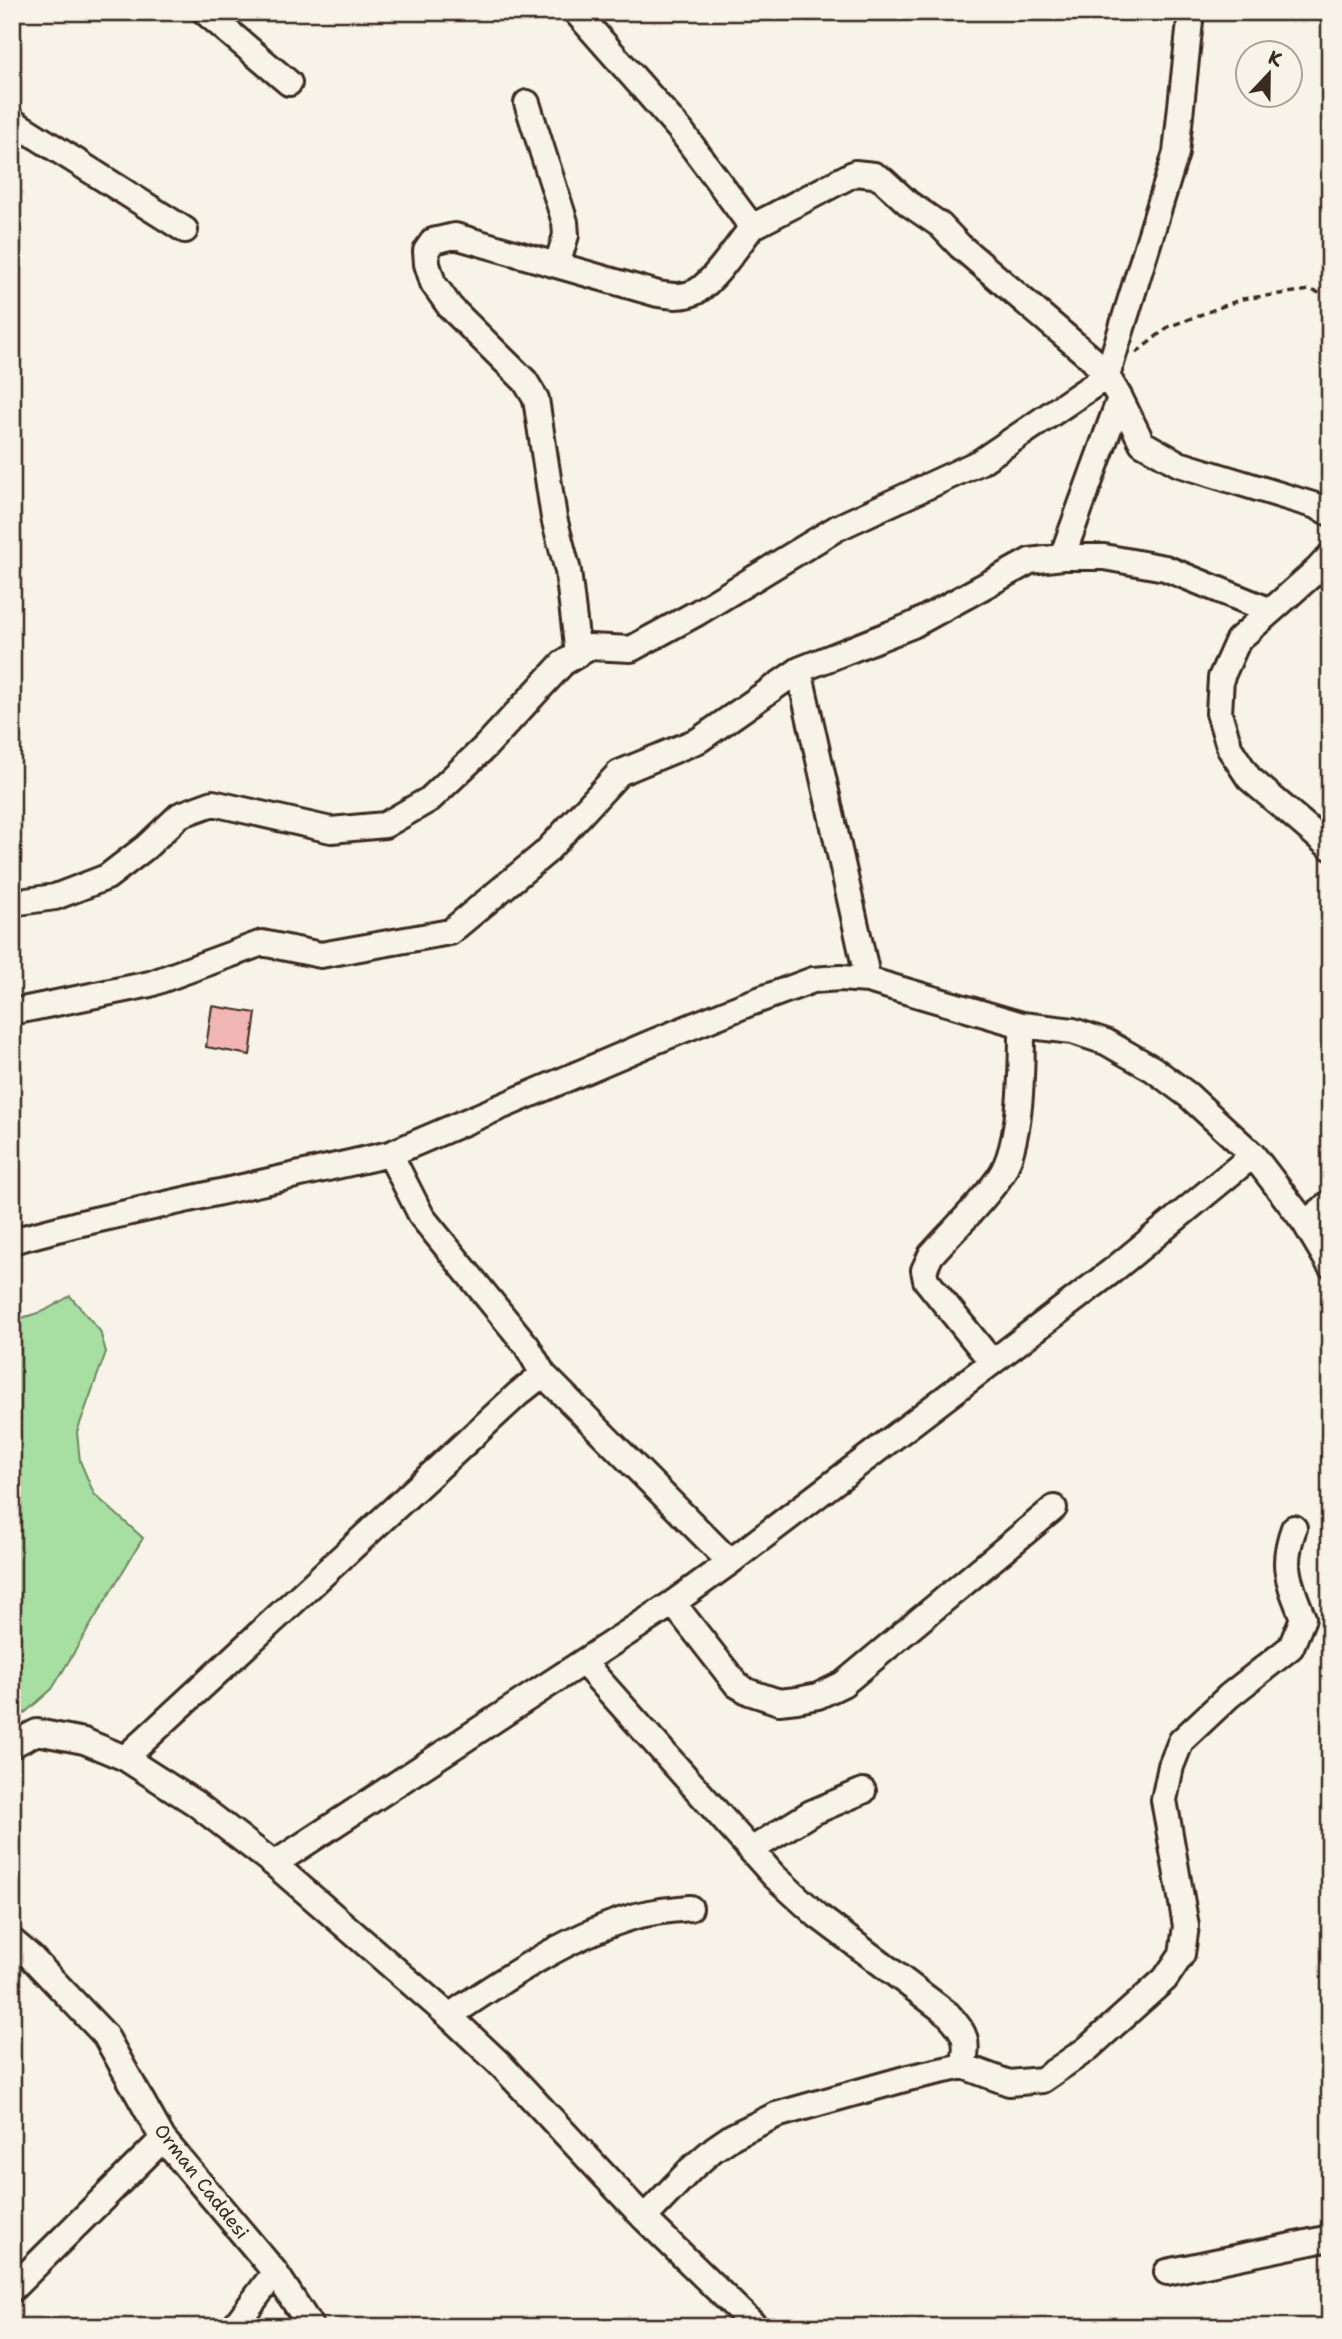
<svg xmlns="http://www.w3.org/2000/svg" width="1342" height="2339" viewBox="0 0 1342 2339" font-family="'Shantell Sans',sans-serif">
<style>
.green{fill:#a7dea2;stroke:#718460;stroke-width:2}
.building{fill:#f1b5b3;stroke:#3b2a1e;stroke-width:2}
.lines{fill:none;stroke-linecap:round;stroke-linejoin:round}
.minor-casing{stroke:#3b2a1e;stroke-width:30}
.path{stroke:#3b2a1e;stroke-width:3.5;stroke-dasharray:7 5;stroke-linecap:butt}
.minor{stroke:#f7f3e8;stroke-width:24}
.labels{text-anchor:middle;stroke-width:6;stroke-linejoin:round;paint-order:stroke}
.street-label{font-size:19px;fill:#3b2a1e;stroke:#f7f3e8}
</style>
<rect width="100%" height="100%" fill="#f7f3e8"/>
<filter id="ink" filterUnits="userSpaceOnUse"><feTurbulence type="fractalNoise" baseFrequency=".0143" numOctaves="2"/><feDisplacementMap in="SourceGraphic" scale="14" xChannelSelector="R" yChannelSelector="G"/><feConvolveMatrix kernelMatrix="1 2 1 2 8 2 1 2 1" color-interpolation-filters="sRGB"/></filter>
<g filter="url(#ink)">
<path class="green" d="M70,1296L100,1331L106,1352L77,1432L80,1461L94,1494L143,1538L52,1689L12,1724V1321L44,1311Z"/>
<path class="building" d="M212,1006L256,1013L250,1055L206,1047Z"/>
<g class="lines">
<defs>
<path id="minor" d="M205,12L289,83
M576,12L681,131L752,227L855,173L874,175L883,180L908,203L940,225L960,246L1092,359L1107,376L1120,398L1142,443L1179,464L1316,506L1330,513
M527,103L565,222L566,235L557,265
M12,121L185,230
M1062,557L1120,398
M1271,611L1318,569L1330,556
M578,654L568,571L554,518L536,399L525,381L450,307L433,283L427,264L426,251L433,241L455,236L658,294C671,296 685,298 697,291C715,280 738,245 752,227
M799,670L868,980
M12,903L55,897L107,877L146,847L180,815L213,803L331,830L385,825L430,799L485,747L563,663L590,647L631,649L697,613L837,528L980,462L1107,376L1176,153L1191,12
M12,1012L150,984L262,943L321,955L450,932L545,853L619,773L699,740L799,670L913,625L1030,561L1062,557H1104L1165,568L1271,611L1238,640L1221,678L1219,713L1230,749L1249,778L1330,847
M1305,1223L1330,1203
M12,1241L77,1224L390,1154L653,1042L745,1005L813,980L840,978L868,980L1022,1025L1073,1031L1106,1042L1153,1069L1188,1095L1253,1155L1305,1223L1330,1265
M992,1362L926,1280L924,1270L931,1255C953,1230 979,1206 999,1178C1022,1146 1022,1065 1022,1025
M543,1374L730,1562
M673,1603L737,1685L749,1692L779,1702L797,1700L818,1696L843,1684L1054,1508
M583,1662L774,1876L818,1916L948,2014C966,2033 969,2042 963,2066
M12,1745L37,1732L84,1741L125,1758L195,1803L274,1864L449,2016L500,2064L644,2218L756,2327
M125,1758L518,1394L543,1374L527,1346L422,1217L390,1154
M751,1850L811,1813L863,1791
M274,1864L673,1603L730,1562L1112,1271L1253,1155
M12,1941L32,1958L105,2035L163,2139L275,2272L311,2327
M449,2016C503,1980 564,1939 626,1919C647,1912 668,1910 690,1908
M644,2218L691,2169L714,2149L733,2136L776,2115L908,2078L963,2066L1009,2083L1042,2080L1087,2049L1165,1979L1182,1954L1186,1926L1164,1800L1171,1766L1181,1741L1229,1696L1291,1647L1303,1618C1289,1582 1280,1566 1294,1528
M1167,2272L1330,2238
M12,2289L163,2139
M234,2327L275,2272"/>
</defs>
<use href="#minor" class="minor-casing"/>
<path class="path" d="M1136,353L1168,327L1242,299L1310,290L1330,296"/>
<use href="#minor" class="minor"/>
</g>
</g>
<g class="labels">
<g class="street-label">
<text transform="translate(202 2181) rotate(52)" y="7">Orman Caddesi</text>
</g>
</g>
<rect width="1342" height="2339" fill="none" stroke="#f7f3e8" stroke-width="42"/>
<rect x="21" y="21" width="1300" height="2297" fill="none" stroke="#3b2a1e" stroke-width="2.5" filter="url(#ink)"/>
<g transform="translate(1269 74) rotate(22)"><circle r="33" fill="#f7f3e8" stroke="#aca397" stroke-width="2"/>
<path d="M0-5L12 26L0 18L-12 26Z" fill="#3b2a1e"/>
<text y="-10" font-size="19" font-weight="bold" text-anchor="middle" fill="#3b2a1e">K</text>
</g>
</svg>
